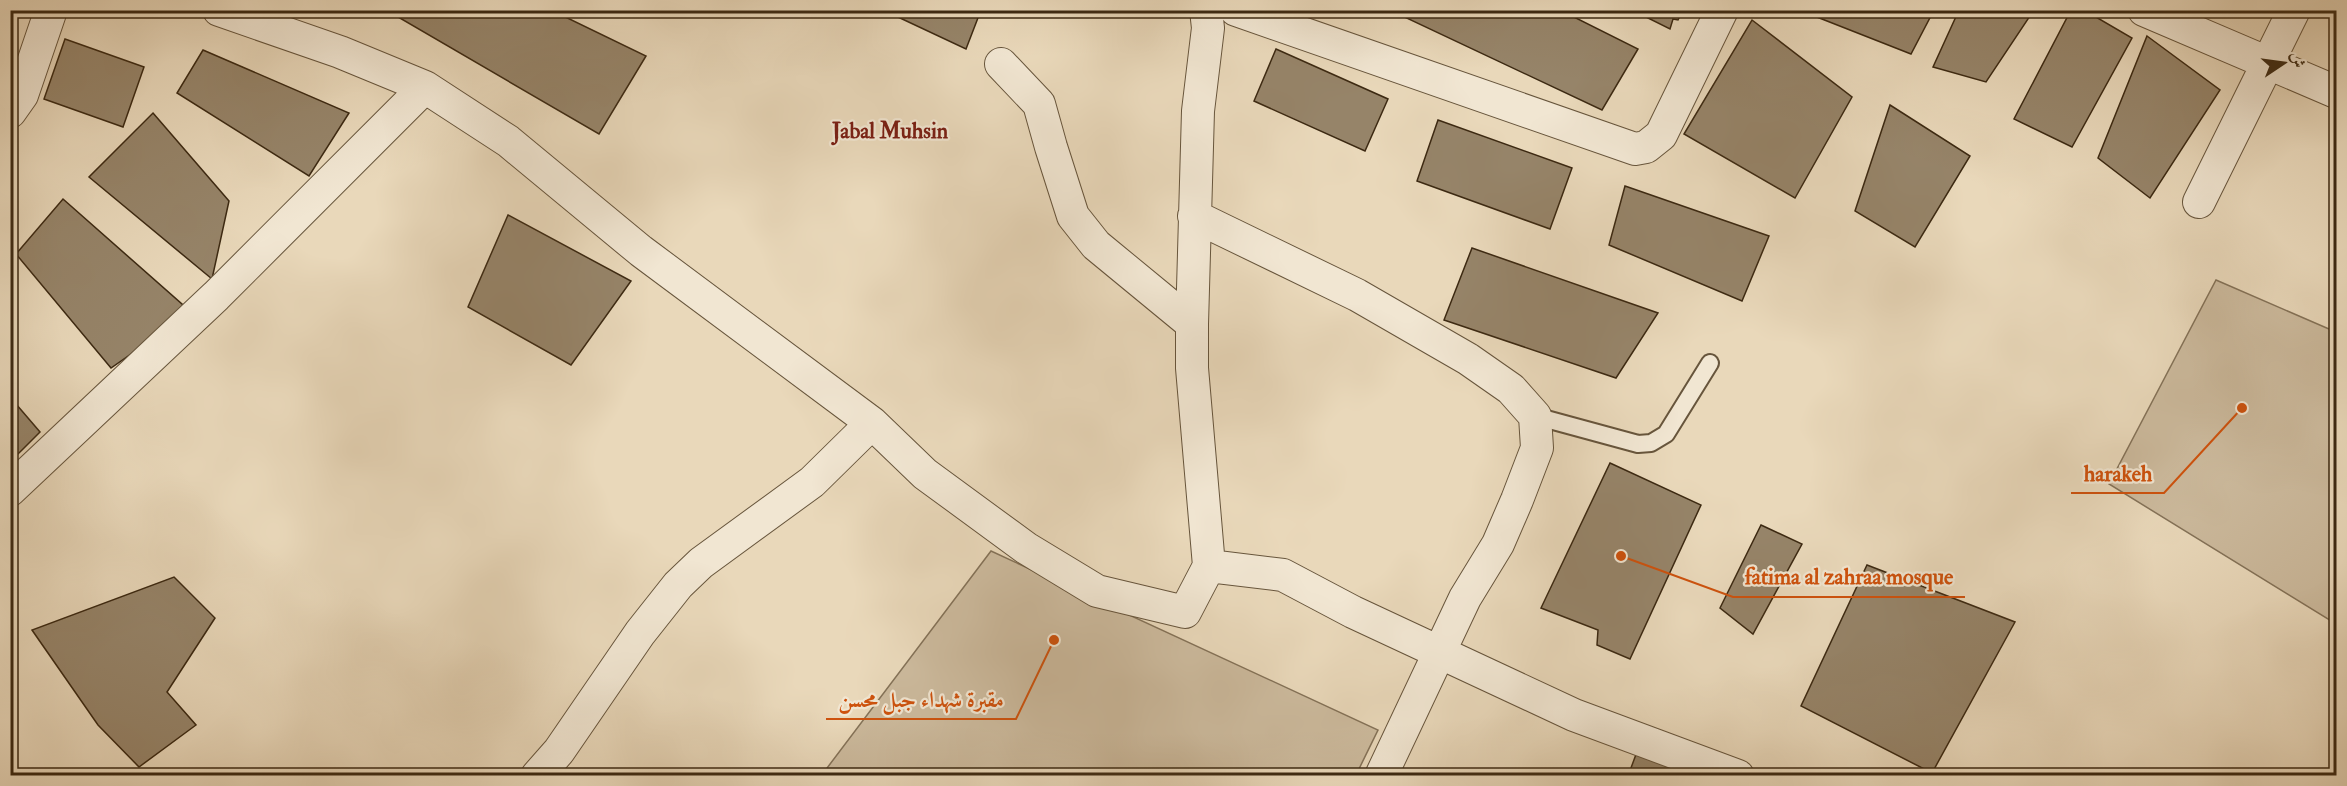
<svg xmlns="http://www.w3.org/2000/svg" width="2347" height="786" viewBox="0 0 2347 786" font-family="'IM FELL Double Pica',Amiri,serif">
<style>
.green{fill:#ccba9d;stroke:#847258;stroke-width:1.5}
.building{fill:#968469;stroke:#3c2912;stroke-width:1.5}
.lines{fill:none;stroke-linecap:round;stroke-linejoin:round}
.service-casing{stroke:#67553c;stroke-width:20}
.minor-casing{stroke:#67553c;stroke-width:34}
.service{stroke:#f1e6d2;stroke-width:16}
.minor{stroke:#f1e6d2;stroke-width:32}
.labels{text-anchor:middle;stroke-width:4.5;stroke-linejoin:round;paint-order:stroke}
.neighbourhood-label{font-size:22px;font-weight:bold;fill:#7a1f14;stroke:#f1e6d2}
.leader{fill:none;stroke:#ce520d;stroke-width:2}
.callout-dot{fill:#ce520d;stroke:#f1e6d2;stroke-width:2}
.callout-label{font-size:22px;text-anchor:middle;font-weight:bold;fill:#ce520d;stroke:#f1e6d2;stroke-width:4.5;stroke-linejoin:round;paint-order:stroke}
</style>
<rect width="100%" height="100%" fill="#e9d8ba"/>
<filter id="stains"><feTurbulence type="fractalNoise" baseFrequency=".00333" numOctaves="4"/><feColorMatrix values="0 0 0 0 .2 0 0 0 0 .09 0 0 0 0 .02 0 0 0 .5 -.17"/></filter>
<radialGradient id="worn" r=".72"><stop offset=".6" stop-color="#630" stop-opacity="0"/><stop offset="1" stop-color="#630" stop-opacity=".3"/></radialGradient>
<path class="green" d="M2216,280L2336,332V624L2109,484Z
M991,551L1378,730L1356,775L821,776Z"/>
<path class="building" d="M386,10H551L646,56L599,134Z
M883,10H981L966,49Z
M1400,10H1560L1638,49L1602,110L1398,14Z
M1632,10H1683L1678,20L1673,19L1670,29Z
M1799,10H1934L1911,54Z
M1959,10H2034L1986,82L1933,67Z
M2071,10H2084L2132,38L2072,147L2014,119Z
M1752,20L1852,97L1795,198L1684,134Z
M2147,36L2220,90L2150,198L2098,158Z
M65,39L144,67L123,127L44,99Z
M1276,49L1388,99L1365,151L1254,101Z
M203,50L349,113L309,176L177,93Z
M1890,105L1970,156L1915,247L1855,211Z
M153,113L229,201L212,279L89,177Z
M1438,120L1572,168L1550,229L1417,181Z
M1625,186L1769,236L1742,301L1609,245Z
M63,199L191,312L111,368L16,254Z
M508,215L631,281L571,365L468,307Z
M1472,248L1658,313L1616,378L1444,320Z
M10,397L40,432L10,462Z
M1610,463L1701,505L1630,659L1597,645L1598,630L1541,608Z
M1761,525L1802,544L1753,634L1720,608Z
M1867,565L2015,622L1932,773L1801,706Z
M174,577L215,618L167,692L196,725L139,767L98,725L32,630Z
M1638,749L1690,776H1628Z"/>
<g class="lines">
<defs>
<path id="service" d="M1535,416L1638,444L1651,443L1666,434L1710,363"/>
<path id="minor" d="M219,10L340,52L425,87
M1206,10L1208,28L1198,111L1192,324V368L1209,566
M1236,10L1635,149L1646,147L1661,135L1722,10
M2144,10L2336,92
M1001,64L1039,104L1051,147L1073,216L1096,245L1192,324
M10,112L22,95L51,10
M2199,202L2294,10
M1194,216L1357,295L1468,359L1511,389L1535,416L1537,448L1517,500L1498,544L1465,598L1381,776
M10,490L216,296L425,87L508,141L641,251L872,423L925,474L1026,548L1097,591L1185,612L1209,566L1283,575L1353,612L1574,715L1738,776
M537,776L559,751L640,633L678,585L701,563L812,482L872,423"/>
</defs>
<use href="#service" class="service-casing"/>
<use href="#minor" class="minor-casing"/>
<use href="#service" class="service"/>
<use href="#minor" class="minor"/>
</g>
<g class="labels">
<g class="neighbourhood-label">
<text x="890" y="138">Jabal Muhsin</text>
</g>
</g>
<path class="leader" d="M2242 408L2164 493H2071M1621 556L1733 597H1965M1054 640L1016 719H826"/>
<g class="callout-dot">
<circle cx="2242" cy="408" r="6"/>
<circle cx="1621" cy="556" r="6"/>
<circle cx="1054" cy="640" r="6"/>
</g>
<g class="callout-label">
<text x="2118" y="481">harakeh</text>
<text x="1849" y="584">fatima al zahraa mosque</text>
<text x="921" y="707">مقبرة شهداء جبل محسن</text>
</g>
<rect width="2347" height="786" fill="none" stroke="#e9d8ba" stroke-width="36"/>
<rect x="12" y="12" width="2323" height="762" fill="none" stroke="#3c2912" stroke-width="3"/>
<rect x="18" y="18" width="2311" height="750" fill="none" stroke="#3c2912" stroke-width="1.5"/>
<g transform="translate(2284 63) rotate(77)" stroke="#f1e6d2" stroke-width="4.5" paint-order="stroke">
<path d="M0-4.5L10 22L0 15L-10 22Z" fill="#3c2912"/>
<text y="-9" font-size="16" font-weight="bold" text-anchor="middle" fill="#3c2912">ش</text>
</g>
<rect width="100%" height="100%" filter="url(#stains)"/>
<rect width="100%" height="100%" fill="url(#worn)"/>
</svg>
